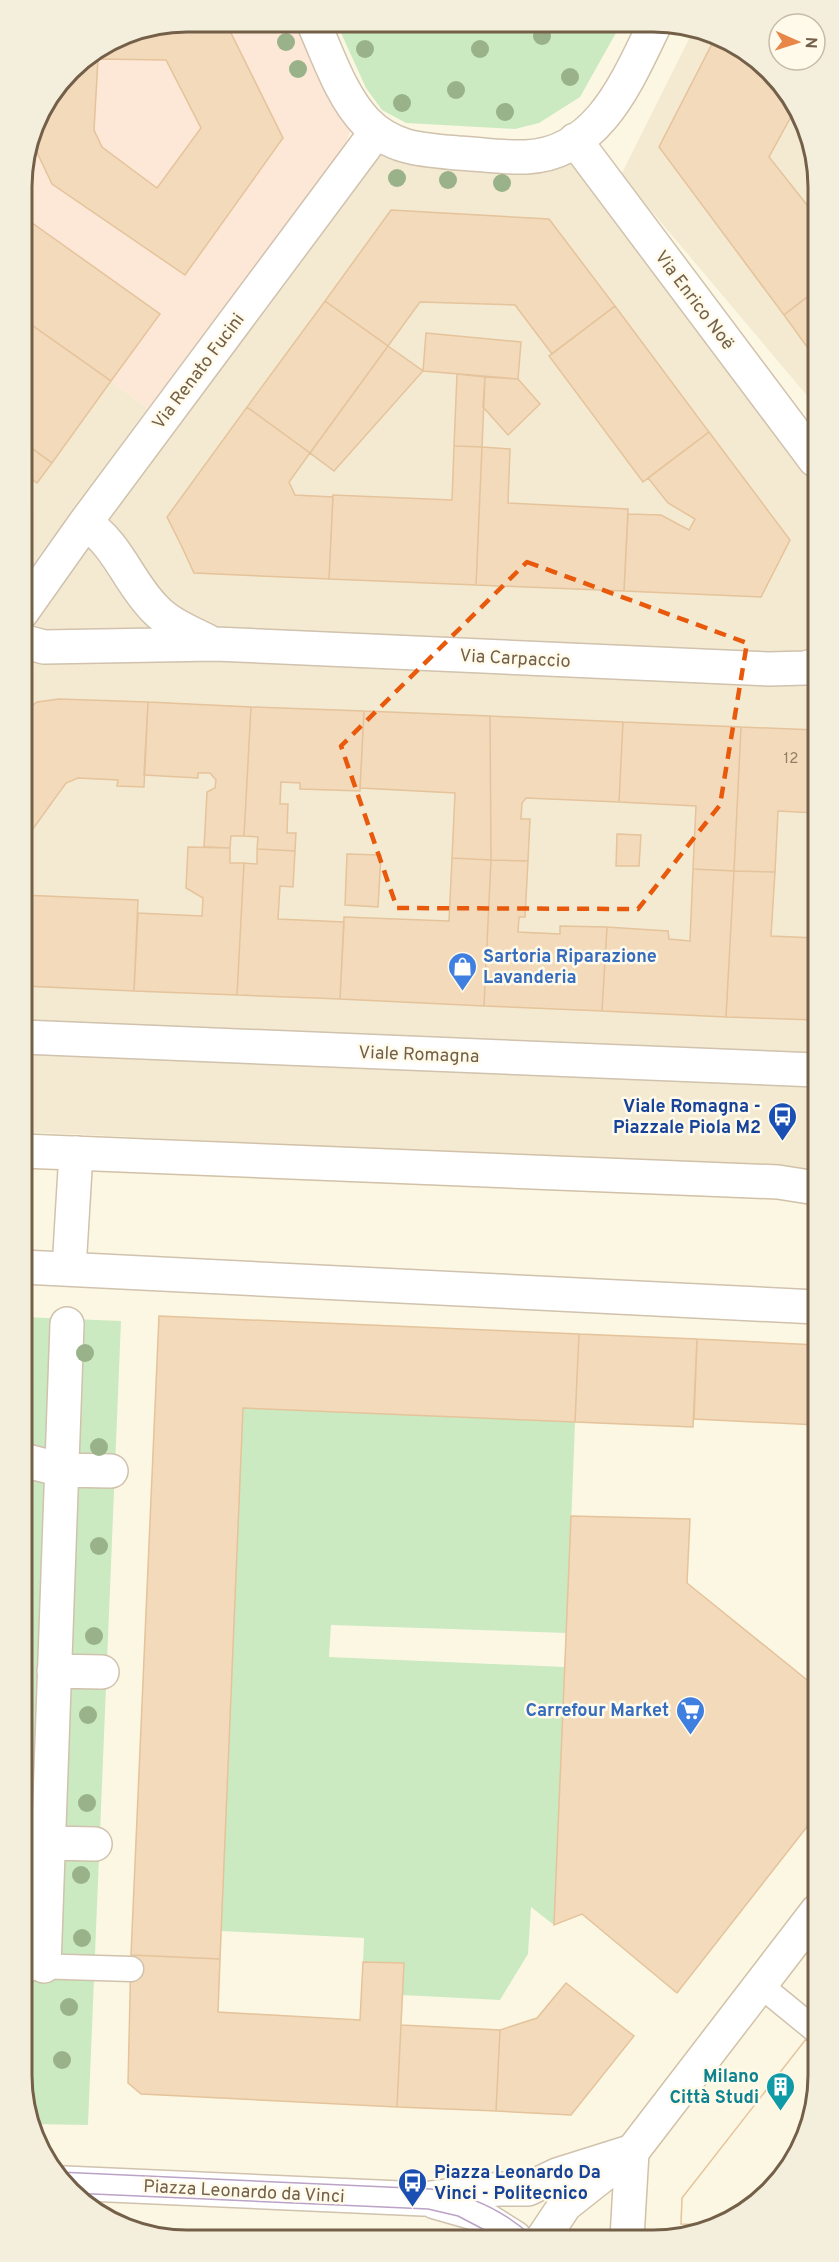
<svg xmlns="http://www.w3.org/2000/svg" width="839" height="2262" viewBox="0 0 839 2262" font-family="Overpass,sans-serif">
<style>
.residential{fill:#f4ead2}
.commercial{fill:#fde8d7}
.green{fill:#cbeac2}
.building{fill:#f2dabb;stroke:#e5c39b;stroke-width:1.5;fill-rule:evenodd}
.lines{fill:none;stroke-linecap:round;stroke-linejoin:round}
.lane-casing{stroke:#d0c2ad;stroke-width:27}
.street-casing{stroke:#d0c2ad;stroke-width:36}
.secondary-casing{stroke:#d1c1a7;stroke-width:36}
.lane{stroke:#fff;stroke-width:24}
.street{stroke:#fff;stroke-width:33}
.secondary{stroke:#fff;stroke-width:33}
.tram{stroke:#bba2c6;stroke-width:1.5}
.tree{fill:#99b28a}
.marked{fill:none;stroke:#e8590c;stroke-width:4.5;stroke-dasharray:12 8;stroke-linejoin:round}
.labels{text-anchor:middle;stroke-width:5;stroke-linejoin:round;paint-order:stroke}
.number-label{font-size:15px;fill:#947e66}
.street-label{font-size:18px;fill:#746049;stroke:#fffae9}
.shop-label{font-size:18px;font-weight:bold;fill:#366cbe;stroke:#fffae9;text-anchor:start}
.transit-label{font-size:18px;font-weight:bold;fill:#164399;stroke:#fffae9;text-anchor:end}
.culture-label{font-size:18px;font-weight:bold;fill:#0d838f;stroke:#fffae9;text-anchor:end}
.rim{fill:none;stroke:#746049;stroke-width:3}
</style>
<rect width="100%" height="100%" fill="#fcf7e3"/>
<path class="residential" d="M694,29L769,69L815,154V405L621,175Z
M574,147L815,469L816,1169L23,1132L22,616L362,166L388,152Z
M22,318L148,408L22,579Z"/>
<path class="commercial" d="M187,21L301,22L351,130L341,155L148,408L22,318L21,176L38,113L124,33Z"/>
<path class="green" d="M336,22L621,24L580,97L539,123L515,129L406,123L382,110L366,88Z
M23,1317L121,1321L88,2125L33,2124L24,2108Z
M243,1408L575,1422L567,1633L331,1625L329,1657L565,1667L554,1925L531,1907L528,1954L500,2000L402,1995L404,1963L363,1962L364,1938L221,1931Z"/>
<path class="building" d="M187,21H225L283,138L185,275L52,184L32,142L38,113L77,62L124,33ZM98,59L166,60L201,128L157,188L102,147L94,130Z
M714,40L769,69L793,113L769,157L815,215V291L784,315L659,147Z
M391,210L549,219L615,306L552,354L515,305L420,302L388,346L325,301Z
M21,215L160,314L111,381L22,318Z
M815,291V358L784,315Z
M325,301L388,346L310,453L247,407Z
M615,306L709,432L643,482L549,356Z
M22,318L111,381L52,463L22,441Z
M426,333L521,342L518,379L423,371Z
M388,346L423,371L334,471L310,453Z
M457,374L485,377L482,447L454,446Z
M485,377L518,379L540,404L508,435L483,407Z
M247,407L310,453L289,482L295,495L333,497L329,579L194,573L182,547L167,517Z
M709,432L790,540L761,597L624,591L628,514L661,515L689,530L695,519L668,503L648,478Z
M22,441L52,463L37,483L22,472Z
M454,446L482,447L476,585L329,579L333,495L452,500Z
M482,447L510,449L508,503L628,509L624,591L476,585Z
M59,699L148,702L144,787L117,786L118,780L78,778L66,783L22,844V713L37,702Z
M148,702L251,707L244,836H231L230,848L204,847L207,792L215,788L216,780L210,773H198V778L144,775Z
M251,707L364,711L360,791L300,789V783L281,782L280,804H288L287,833H296L295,851L257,849L258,837L244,836Z
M364,711L490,716L491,860L452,858L455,793L360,788Z
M490,716L623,722L619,802L526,798L522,803L521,819H530L528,861L491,860Z
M623,722L741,727L734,871L693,869L696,806L619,802Z
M741,727L816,730V813L778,811L775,872L734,871Z
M617,834L641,835L639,866H616Z
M188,847L230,848V863H244L237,995L134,991L138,913L202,916L203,898L186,888Z
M257,849L295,851L293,887L280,886L278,919L344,922L340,999L237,995L244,863L257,864Z
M347,854L381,855L378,907L345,905Z
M452,858L491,860L484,1006L340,999L344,917L449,921Z
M491,860L528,861L525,917H519L518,932L560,934V926L607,927L602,1011L484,1006Z
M693,869L734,871L726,1017L602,1011L607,927L668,931L669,939L690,941Z
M734,871L775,872L771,936L816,938V1020L726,1017Z
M22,895L138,900L134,991L23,986Z
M159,1316L579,1334L575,1422L243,1408L220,1959L131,1955Z
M579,1334L697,1339L693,1427L575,1422Z
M697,1339L817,1345V1425L694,1419Z
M571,1516L690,1519L687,1583L817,1688V1814L677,1993L582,1914L554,1925Z
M131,1955L220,1959L218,2012L360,2020L363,1962L404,1963L397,2107L141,2094L128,2083Z
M566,1983L634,2036L571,2115L496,2111L500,2030L537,2018Z
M401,2025L500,2030L496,2111L397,2107Z
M806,2039L818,2049V2086L806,2138L777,2184L735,2219L717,2225L681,2224L682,2198Z
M806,2039L818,2049V2086L806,2138L777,2184L735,2219L717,2225L681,2224L682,2198Z"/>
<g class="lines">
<defs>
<path id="lane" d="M24,1972L34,1966L131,1969
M760,1985L814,2029"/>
<path id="street" d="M313,22C328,55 341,96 366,122C392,149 423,150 458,153C480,154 503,158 526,157C599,154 628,79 655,24
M575,140L815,460
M85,523C118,544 128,582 155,609C170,625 192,633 211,643
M22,612L85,523L376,132
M22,641L44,647L215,644L769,669L805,668L816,665
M23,1037L816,1070
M23,1267L816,1307
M69,1269L76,1153
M23,1460L62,1470L111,1471
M54,1671L102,1672
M49,1843L95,1844
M44,1966L67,1324
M65,2183L423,2199L499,2189H528L557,2175L630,2152
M435,2202L477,2214L515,2238"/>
<path id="secondary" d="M23,1151L778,1182L816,1188
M543,2238L565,2205L632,2152L817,1911
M627,2238L632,2152"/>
</defs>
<use href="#lane" class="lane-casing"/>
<use href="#street" class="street-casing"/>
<use href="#secondary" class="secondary-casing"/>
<use href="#lane" class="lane"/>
<use href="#street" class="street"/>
<use href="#secondary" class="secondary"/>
<path class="tram" d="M59,2172L431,2189C471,2195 504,2210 534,2238
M71,2193L428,2209L458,2216L500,2238"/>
</g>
<g class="tree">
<circle cx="542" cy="36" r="9"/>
<circle cx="286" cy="42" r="9"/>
<circle cx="365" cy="49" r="9"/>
<circle cx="480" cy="49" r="9"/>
<circle cx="298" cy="69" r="9"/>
<circle cx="570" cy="77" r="9"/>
<circle cx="456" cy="90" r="9"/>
<circle cx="402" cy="103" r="9"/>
<circle cx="505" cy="112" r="9"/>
<circle cx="397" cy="178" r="9"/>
<circle cx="448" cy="180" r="9"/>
<circle cx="502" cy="183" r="9"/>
<circle cx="85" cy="1353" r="9"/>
<circle cx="99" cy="1447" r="9"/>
<circle cx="99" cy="1546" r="9"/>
<circle cx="94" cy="1636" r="9"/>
<circle cx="88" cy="1715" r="9"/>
<circle cx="87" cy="1803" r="9"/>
<circle cx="81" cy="1875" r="9"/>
<circle cx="82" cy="1938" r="9"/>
<circle cx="69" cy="2007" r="9"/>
<circle cx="62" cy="2060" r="9"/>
</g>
<path class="marked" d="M527,562L747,643L720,805L638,909L397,908L341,746Z"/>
<defs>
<symbol id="shop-pin" viewBox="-11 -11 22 30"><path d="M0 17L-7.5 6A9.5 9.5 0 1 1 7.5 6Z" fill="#3f7fe0" stroke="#fffae9"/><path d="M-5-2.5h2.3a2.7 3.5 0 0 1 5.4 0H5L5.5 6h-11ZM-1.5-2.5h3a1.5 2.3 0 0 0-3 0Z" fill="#fff"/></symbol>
<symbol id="bus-pin" viewBox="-11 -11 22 30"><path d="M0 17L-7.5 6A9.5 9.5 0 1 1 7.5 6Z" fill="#1a4fb4" stroke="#fffae9"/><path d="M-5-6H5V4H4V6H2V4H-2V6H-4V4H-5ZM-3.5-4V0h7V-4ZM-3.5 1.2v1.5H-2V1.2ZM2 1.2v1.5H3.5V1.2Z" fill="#fff"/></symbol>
<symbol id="supermarket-pin" viewBox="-11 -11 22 30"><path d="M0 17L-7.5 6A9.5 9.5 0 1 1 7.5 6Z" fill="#3f7fe0" stroke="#fffae9"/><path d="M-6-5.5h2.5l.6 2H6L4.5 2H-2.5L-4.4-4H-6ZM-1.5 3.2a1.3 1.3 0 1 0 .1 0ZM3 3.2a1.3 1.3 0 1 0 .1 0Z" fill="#fff"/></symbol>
<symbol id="building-pin" viewBox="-11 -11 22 30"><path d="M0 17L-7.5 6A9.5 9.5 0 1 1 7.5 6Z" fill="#0f9aa8" stroke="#fffae9"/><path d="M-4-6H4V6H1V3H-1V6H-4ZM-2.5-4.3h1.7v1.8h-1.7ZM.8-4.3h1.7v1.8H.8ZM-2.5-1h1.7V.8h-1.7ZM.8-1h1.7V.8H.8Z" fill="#fff"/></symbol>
</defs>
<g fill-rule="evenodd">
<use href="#shop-pin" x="446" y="950" width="33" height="45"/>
<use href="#bus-pin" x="766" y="1100" width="33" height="45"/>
<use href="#supermarket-pin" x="674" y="1694" width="33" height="45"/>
<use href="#building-pin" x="764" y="2070" width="33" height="45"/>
<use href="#bus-pin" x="396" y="2166" width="33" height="45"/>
</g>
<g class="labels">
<g class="number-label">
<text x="791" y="763">12</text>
</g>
<g class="street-label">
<text transform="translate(695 300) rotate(53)" y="6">Via Enrico Noë</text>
<text transform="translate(198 371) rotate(-53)" y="6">Via Renato Fucini</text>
<text transform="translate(515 658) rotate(3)" y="6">Via Carpaccio</text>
<text transform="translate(419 1054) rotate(2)" y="6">Viale Romagna</text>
<text transform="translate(244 2191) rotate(3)" y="6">Piazza Leonardo da Vinci</text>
</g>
<g class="shop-label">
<text x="483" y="962">Sartoria Riparazione<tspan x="483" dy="21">Lavanderia</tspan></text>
<text x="669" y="1716" text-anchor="end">Carrefour Market</text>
</g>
<g class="transit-label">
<text x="761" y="1112">Viale Romagna -<tspan x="761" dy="21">Piazzale Piola M2</tspan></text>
<text x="434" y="2178" text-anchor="start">Piazza Leonardo Da<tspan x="434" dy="21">Vinci - Politecnico</tspan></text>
</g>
<g class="culture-label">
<text x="759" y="2082">Milano<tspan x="759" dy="21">Città Studi</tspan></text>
</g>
</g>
<path d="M0 0H839V2262H0ZM187 32H653A155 155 0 0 1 808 187V2075A155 155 0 0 1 653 2230H187A155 155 0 0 1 32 2075V187A155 155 0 0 1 187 32Z" fill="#f4eedc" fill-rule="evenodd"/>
<path class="rim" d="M187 32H653A155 155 0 0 1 808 187V2075A155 155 0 0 1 653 2230H187A155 155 0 0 1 32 2075V187A155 155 0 0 1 187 32Z"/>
<g transform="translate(797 42) rotate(93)"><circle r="28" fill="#fffae9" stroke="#c7bca9" stroke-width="1.5"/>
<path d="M0-4.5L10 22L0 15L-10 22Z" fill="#e78647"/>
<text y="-9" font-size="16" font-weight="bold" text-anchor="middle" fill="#746049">N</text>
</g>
</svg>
